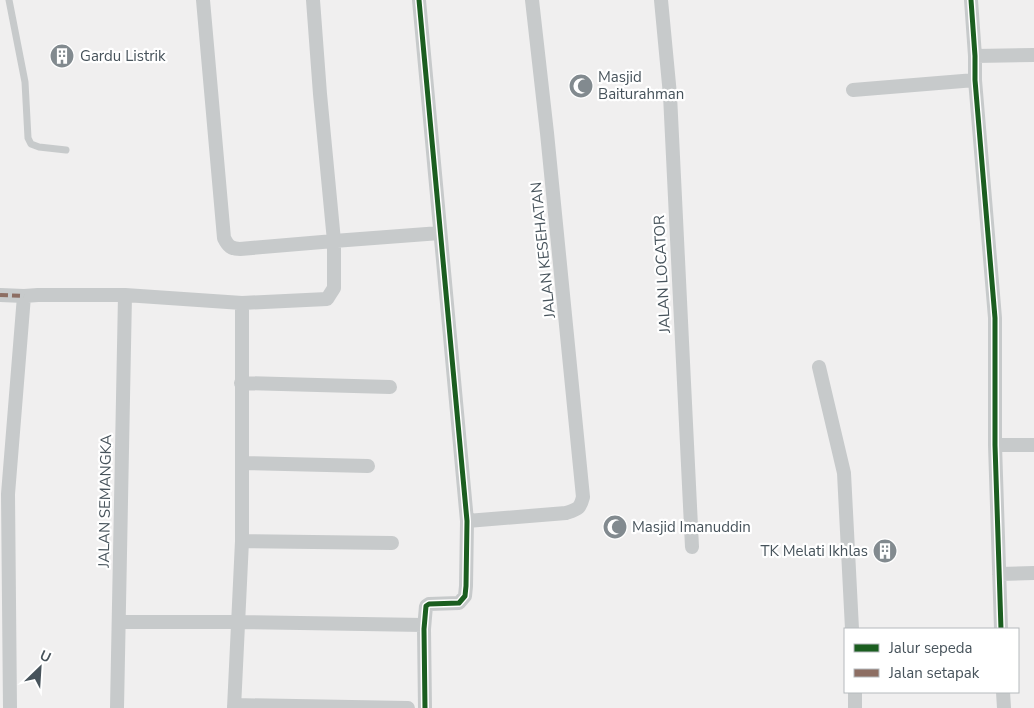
<svg xmlns="http://www.w3.org/2000/svg" width="1034" height="708" viewBox="0 0 1034 708" font-family="'Nunito Sans',sans-serif">
<style>
.lines{fill:none;stroke-linecap:round;stroke-linejoin:round}
.lane{stroke:#c7cacb;stroke-width:7}
.street{stroke:#c7cacb;stroke-width:14}
.quiet{stroke:#8d6e63;stroke-width:4;stroke-dasharray:8 4;stroke-linecap:butt}
.cycleway-casing{stroke:#fff;stroke-width:8}
.cycleway{stroke:#1b5e20;stroke-width:5}
.labels{text-anchor:middle;stroke-width:4.5;stroke-linejoin:round;paint-order:stroke}
.poi-label{font-size:15px;fill:#47535b;stroke:#fff;text-anchor:start}
.street-label{font-size:15px;fill:#47535b;stroke:#fff}
</style>
<rect width="100%" height="100%" fill="#f0efef"/>
<g class="lines">
<path class="lane" d="M9,0L25,82L28,138L31,144L39,147L66,150"/>
<path class="street" d="M203,0L224,238C228,246 231,249 240,249L334,241L440,233
M419,0L467,521L466,586L465,596L459,603L429,604L426,606L424,629L425,708
M661,0L670,95L692,547
M971,0L975,56V80L995,318V445L1001,629
M975,56L1034,55
M853,90L975,80
M0,295L24,296L38,295H125L242,303L327,299L334,288V241L320,94L313,0
M819,367L844,473L852,629
M241,383L390,387
M995,445H1034
M242,463L368,466
M467,521L566,513C578,509 580,509 583,497L547,133L532,0
M242,541L392,543
M999,574L1034,573
M119,622H237L424,625
M855,692V708
M1003,692L1004,708
M234,705L408,708
M10,708L8,494L24,296
M117,708L125,295
M234,708L242,541V303"/>
<path class="quiet" d="M0,295L24,296"/>
<defs>
<path id="cycleway" d="M419,0L467,521L466,586L465,596L459,603L429,604L426,606L424,629L425,708
M971,0L975,56V80L995,318V445L1001,629"/>
</defs>
<use href="#cycleway" class="cycleway-casing"/>
<use href="#cycleway" class="cycleway"/>
</g>
<defs>
<symbol id="building-disc" viewBox="-11 -11 22 22"><circle r="9.5" fill="#828a8f" stroke="#fff"/><path d="M-4-6H4V6H1V3H-1V6H-4ZM-2.5-4.3h1.7v1.8h-1.7ZM.8-4.3h1.7v1.8H.8ZM-2.5-1h1.7V.8h-1.7ZM.8-1h1.7V.8H.8Z" fill="#fff"/></symbol>
<symbol id="mosque-disc" viewBox="-11 -11 22 22"><circle r="9.5" fill="#828a8f" stroke="#fff"/><path d="M3.5-4.9A6 6 0 1 0 3.5 4.9A5 5 0 1 1 3.5-4.9Z" fill="#fff"/></symbol>
</defs>
<g fill-rule="evenodd">
<use href="#building-disc" x="48" y="42" width="28" height="28"/>
<use href="#mosque-disc" x="567" y="72" width="28" height="28"/>
<use href="#mosque-disc" x="601" y="513" width="28" height="28"/>
<use href="#building-disc" x="871" y="537" width="28" height="28"/>
</g>
<g class="labels">
<g class="poi-label">
<text x="80" y="61">Gardu Listrik</text>
<text x="598" y="82">Masjid<tspan x="598" dy="17">Baiturahman</tspan></text>
<text x="632" y="532">Masjid Imanuddin</text>
<text x="868" y="556" text-anchor="end">TK Melati Ikhlas</text>
</g>
<g class="street-label">
<text transform="translate(543 250) rotate(-96)" y="5">JALAN KESEHATAN</text>
<text transform="translate(662 274) rotate(-93)" y="5">JALAN LOCATOR</text>
<text transform="translate(105 501) rotate(-89)" y="5">JALAN SEMANGKA</text>
</g>
</g>
<rect x="844" y="628" width="175" height="65" fill="#ffffff" stroke="#b5babd"/>
<rect x="854" y="644" width="25" height="8" fill="#1b5e20" stroke="#b5babd"/>
<text x="889" y="653" font-size="15" fill="#47535b">Jalur sepeda</text>
<rect x="854" y="669" width="25" height="8" fill="#8d6e63" stroke="#b5babd"/>
<text x="889" y="678" font-size="15" fill="#47535b">Jalan setapak</text>
<g transform="translate(40 668) rotate(25)" stroke="#ffffff" stroke-width="4" paint-order="stroke">
<path d="M0-4L9 19L0 12L-9 19Z" fill="#47535b"/>
<text y="-8" font-size="14" font-weight="bold" text-anchor="middle" fill="#47535b">U</text>
</g>
</svg>
